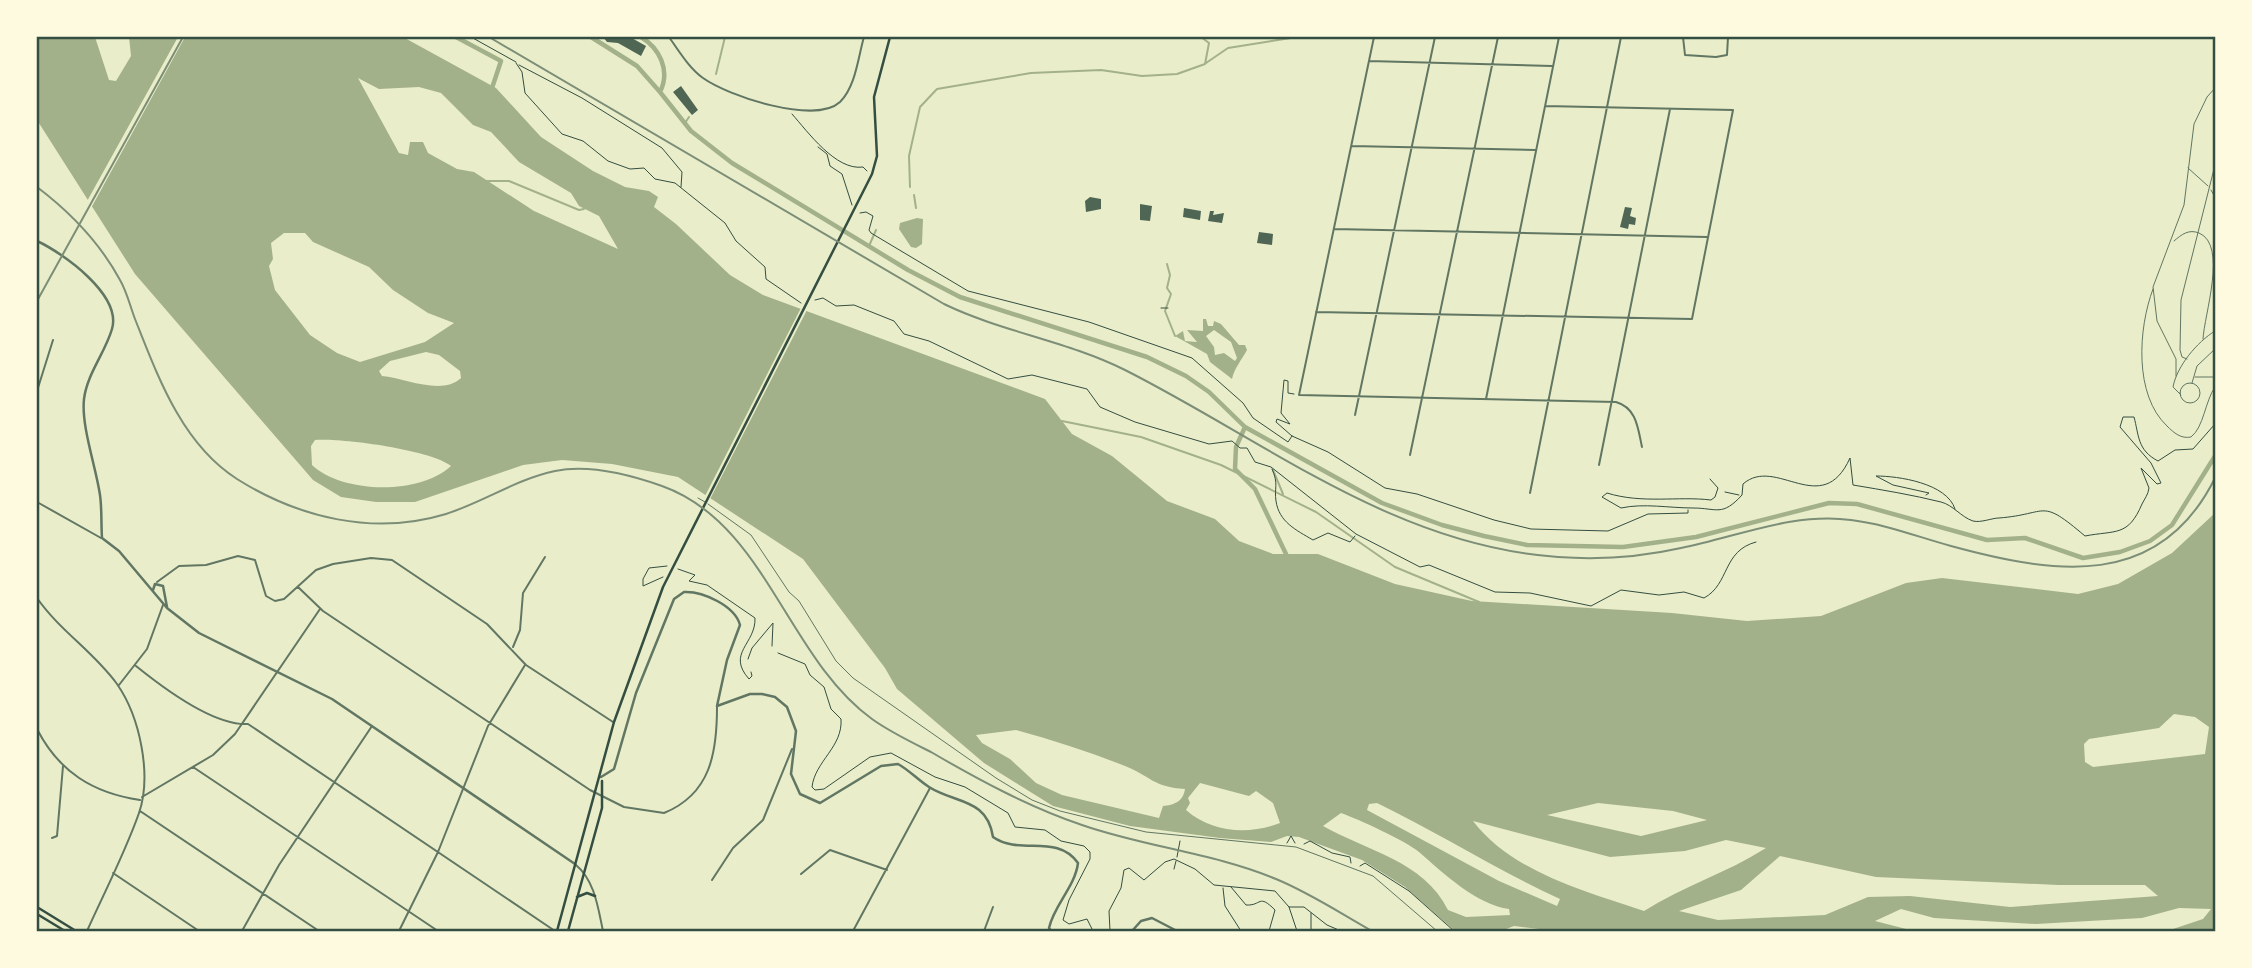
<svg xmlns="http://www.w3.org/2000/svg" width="2252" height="968" viewBox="0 0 2252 968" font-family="'Source Sans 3',sans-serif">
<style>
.water{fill:#a3b18a;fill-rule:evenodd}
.pier{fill:#e9edc9}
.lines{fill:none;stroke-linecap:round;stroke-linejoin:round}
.stream{stroke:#a3b18a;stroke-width:2}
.canal{stroke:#a3b18a;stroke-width:4.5}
.building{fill:#4f6655}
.path{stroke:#344e41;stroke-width:1}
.service{stroke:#617663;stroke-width:1}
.minor{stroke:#617663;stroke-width:2}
.tertiary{stroke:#617663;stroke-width:2.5}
.secondary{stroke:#344e41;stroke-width:2.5}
.primary{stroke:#344e41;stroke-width:2.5}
.rail{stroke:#7c8e77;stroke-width:2}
.neatline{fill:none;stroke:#344e41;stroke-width:2.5}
</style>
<rect width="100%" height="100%" fill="#e9edc9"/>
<path class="water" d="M37,37H95L109,80L116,81L131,56L129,37H403L496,88L541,137L593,171L625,187L649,191L658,197L654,207L676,224L730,275L763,295L1045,399L1072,434L1112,456L1167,501L1215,519L1239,541L1273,554H1318L1395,584L1472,601L1672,613L1747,621L1821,616L1906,583L1942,578L2078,594L2118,584L2172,553L2215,513V931H2167L2203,919L2211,909L2179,908L2142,918L2036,924L1934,918L1901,909L1875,921L1914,931H1557L1514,926L1501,931H1455L1405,887L1362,860L1299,837L1287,836L1271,842L1220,838L1130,826L1053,806L984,763L897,689L885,668L803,559L678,477L612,464L562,460L523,465L415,502H376L341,497L313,480L135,274L37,120ZM358,78L379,89L419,87L441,93L473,125L491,132L519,162L571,193L579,206L599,216L618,249L534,211L474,172L457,169L428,153L423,142H410L408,155L399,153ZM284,233H305L313,242L369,267L393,290L428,313L454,323L425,342L360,362L337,353L310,335L275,290L269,266L273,259L271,243ZM426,352L439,355L460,371L461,378C442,396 405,378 382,376L379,371L390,361ZM315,440C343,438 431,450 451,466C420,495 343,494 312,465L311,446ZM2174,714L2195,717L2209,727L2205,754L2093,767L2085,762L2084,744L2089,739L2159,728ZM1016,730C1053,740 1090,752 1125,766C1152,777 1153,787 1185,789C1183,802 1174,805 1163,806L1159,818L1062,795L1036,783L1010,759L982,743L976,735ZM1200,783L1249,796L1256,791L1273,803L1280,823C1249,835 1212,833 1186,810L1190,803L1188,798ZM1377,803C1439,833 1497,870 1560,899L1557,906L1499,881L1367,810L1369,804ZM1598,803L1673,811L1707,820L1641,836L1547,815ZM1341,813C1358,819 1406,841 1419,852C1443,873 1477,905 1509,909L1510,915L1466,917L1448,910C1424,861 1367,851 1323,826ZM1473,821L1610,857L1685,851L1726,840L1766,848C1727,873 1683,886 1644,911C1584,891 1512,872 1473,821ZM1780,856L1876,877L2058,885H2145L2158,896L2010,907L1910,896L1868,897L1825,915L1718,920L1679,911L1741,890Z
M917,218L923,219L922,244L916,248L911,247L899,229L900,223Z
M1203,319H1206L1208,326H1213L1214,321L1221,324L1239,345H1245L1247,350C1242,359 1234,369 1232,379L1210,362L1207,354L1175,336L1183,331L1185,341L1197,342L1187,330L1203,331ZM1214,330L1231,342L1237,358L1235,361L1224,353L1215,355L1214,347L1206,336Z"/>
<path class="pier" d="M178,37H185L90,210L86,203Z
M802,306L808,308L709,501L704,498Z"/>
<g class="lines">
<path class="stream" d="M1206,63L1228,48L1297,37
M716,74L725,37
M685,123L689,117
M487,181H509L579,210L584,209
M910,187L909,156L920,107L937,89L1031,73L1101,70L1142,76L1177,74L1205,64L1209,43L1201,37
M914,195L916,208
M869,246L876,230
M1167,264L1170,275L1167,288L1171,294L1165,311L1175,336
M1062,421L1141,437L1221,465L1316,512L1395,567L1479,602
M1273,470L1283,494"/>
<path class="canal" d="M456,37L501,61L491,91
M591,37L637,66L660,92
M641,37C659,48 671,70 660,92L691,131L732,163L908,270L960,297L1147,357L1186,376L1209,392L1245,427L1382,503L1442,525L1484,536L1527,545L1623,547L1696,537L1829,503L1857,504L1987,540L2025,538L2083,558L2120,552L2150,541L2172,525L2215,456
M1245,427L1236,447L1235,469L1255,489L1286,554"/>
</g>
<path class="building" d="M603,37H630L646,46L641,56L618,43L607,42Z
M681,86L698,110L692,115L673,92Z
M1090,197L1101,199V209L1086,212L1085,201Z
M1140,204L1152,206L1150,221L1140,220Z
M1625,207L1632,208L1630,216L1636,218L1635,225L1629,224L1628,229L1620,227Z
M1184,208L1201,211L1200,220L1183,217Z
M1210,211H1214L1213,215L1224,213L1222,223L1208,221Z
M1259,232L1273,234L1272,245L1257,243Z"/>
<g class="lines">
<path class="path" d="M471,37L516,62
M516,63L522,72L525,93L562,134L583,141L608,161L630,169L644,168L655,179L675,183L725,223L736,241L765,267L766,279L801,303
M519,65L582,98L662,148L682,172L681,187
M792,114C808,132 836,171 863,167L867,171
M818,147L827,154L830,166L842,174L852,205
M860,213L866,212L873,216L869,230L871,233L968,291L1089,322L1192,358L1243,403L1253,418L1288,442L1292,436
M815,300L823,298L836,306L854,305L894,321L904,334L929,341L1008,379L1032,375L1087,389L1100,407L1135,422L1209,444L1232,441L1240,448H1247L1255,462L1271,467L1356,534L1420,567L1429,565L1495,592L1530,593L1591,606L1621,590L1659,595L1684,592L1704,598C1730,584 1722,551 1756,542
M1161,308H1168
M1294,394L1288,393V381L1284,380L1281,413L1290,424L1277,419L1276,422L1292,436L1328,452L1385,488L1417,494L1494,520L1531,529L1608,531L1648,514L1688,513V510
M1272,469C1279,484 1274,488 1276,501C1279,522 1296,530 1313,540L1328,533L1350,542L1355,536
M1710,479L1718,488L1715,497L1711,500C1678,496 1642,504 1607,493L1602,497L1621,508C1644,503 1669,508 1693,508C1717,508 1722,517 1742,495L1743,484C1776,455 1822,520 1850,458L1853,485C1883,490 1913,495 1941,502C1953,505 1961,517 1973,521C1981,523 1992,518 1999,518C2050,514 2039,497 2085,536C2116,530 2128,537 2142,504C2145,498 2148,495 2149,488L2141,468L2157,484L2161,483L2151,463L2120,427L2123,417H2134C2139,435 2137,450 2158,461L2175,450L2193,449L2215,424
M1725,492L1739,495
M1926,495L1929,493L1893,485L1876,476C1898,476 1947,483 1955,509
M678,569L695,575L689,581L707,585L755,618C756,644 726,653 749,679L752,676L751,672
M663,577L643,586V579L649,568L667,566
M778,653L805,664L810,675L824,687L831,709L841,719C843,747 815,761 812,787L815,790L824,789L870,757L891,753L935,777L965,787L1008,813L1015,827L1045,830L1061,841L1084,846L1090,852V859L1069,900L1063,920L1069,924L1087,919L1093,931
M748,659L752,648L773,623L772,646
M1287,843L1291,836L1295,843
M1304,844L1310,841L1332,853L1350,857L1351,863
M1177,857L1180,841
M1360,866L1365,863L1409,891L1454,931
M1174,869L1176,861
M1231,887L1246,905C1262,906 1258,893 1275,910L1269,931
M1223,888L1225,906L1241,931
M1289,907L1297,931
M1110,931L1109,911L1121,888L1124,870L1129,868L1144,880L1165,862L1174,859L1195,869L1214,885L1275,891L1289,907H1304L1327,925L1341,931
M1311,931V913"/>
<path class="service" d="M2188,168L2208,186
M2211,190L2215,197
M2174,241C2182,234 2189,229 2199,233C2228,245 2204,315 2203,339
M2153,289C2138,329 2134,395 2167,426C2174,433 2181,439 2191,437C2204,427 2205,401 2215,387
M2187,359L2182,357L2180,350L2181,300L2215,165
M2176,376V359L2157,321L2153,287L2184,205L2194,124L2207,97L2215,88
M2195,377H2215
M2192,383L2197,366L2215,349
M2180 393a10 10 0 1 1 20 0a10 10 0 1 1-20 0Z
M2181,395L2173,387C2177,366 2197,342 2215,331
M698,498L705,502
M708,504L751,535L789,592L799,601L836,661L853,678L996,778L1032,800L1060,811L1146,832L1296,847L1373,876L1437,931"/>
<path class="minor" d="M669,37C679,51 689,68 703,78C728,96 815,125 840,102C856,86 858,57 864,37
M1374,37L1299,395L1616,402C1637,408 1638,429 1642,447
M1683,37L1685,55L1716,57L1727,55L1728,37
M1369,61L1552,66
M1352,146L1535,150
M1334,229L1707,237
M1316,312L1692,319L1733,110L1545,106
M37,391L53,340
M1486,399L1559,37
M1355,415L1435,37
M1410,455L1498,37
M1599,465L1670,109
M1530,493L1621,37
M37,502L101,538
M157,582L179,566L206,565L238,556L255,560L266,596L275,601L284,599L316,570L333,564L371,558L392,560L487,624L526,665L613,722
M298,587L323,611L590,790L624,807L664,813C711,794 717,752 717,707
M37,598C60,631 94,652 117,684C140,717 152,775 139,813C125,853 104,893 87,931
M513,647L520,630L523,593L545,557
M136,666C162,687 214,726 248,724L555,931
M119,685L147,649L163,605
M37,729C59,772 93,793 140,800
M193,767L438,931
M142,797L213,755L235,734L320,609
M140,811L319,931
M52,838L57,836L63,766
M576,865C595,881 598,908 603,931
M113,873L199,931
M801,874L830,850L887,870
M712,880L733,848L763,820L792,749
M242,931L279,865L372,726
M399,931L438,852L488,726L525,665
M853,931L930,788
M984,931L993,907"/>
<path class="tertiary" d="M37,241C63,253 122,295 112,329C105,353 87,374 84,399C81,426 96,467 100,495C102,509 101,524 102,538L119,551L167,608L199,633L332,699L575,864
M153,590L155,584L163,586L167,607
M601,777L614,769L636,693L674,599L684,592C703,591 735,606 740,625L727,660L717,706L750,694H762L775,697L787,707L796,731L791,774L800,794L820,803L881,766L898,764C909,770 918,780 929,787C956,804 987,798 993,837C1020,856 1057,833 1078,863C1075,887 1054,905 1049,928L1051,931
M1132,931L1141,921L1152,918L1177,931"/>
<path class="secondary" d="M37,907L76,931
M37,914L65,931"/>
<path class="primary" d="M577,897L587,893L595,896
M557,931L614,722L663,587L872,174L877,156L874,97L890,37
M568,931L602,808V781"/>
<path class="rail" d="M489,37L944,304C1002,332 1067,341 1125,370C1266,441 1394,546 1558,557C1599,560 1641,557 1681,548C1737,537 1793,512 1851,520C1885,524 1918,537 1951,546C2054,574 2159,591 2215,478
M37,187C70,212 100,243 120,280C127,292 130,306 135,319C158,377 182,444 237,479C299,518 374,536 446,514C483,502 517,479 555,471C589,464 631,475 662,486C766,523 787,658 872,719C890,732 911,742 931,752C979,780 1029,807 1082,825C1145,847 1214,853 1276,879C1310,893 1340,913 1372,931
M37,301L183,37"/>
</g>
<rect width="2252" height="968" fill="none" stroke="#fefae0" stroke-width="77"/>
<rect x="38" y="38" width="2176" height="892" class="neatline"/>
</svg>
